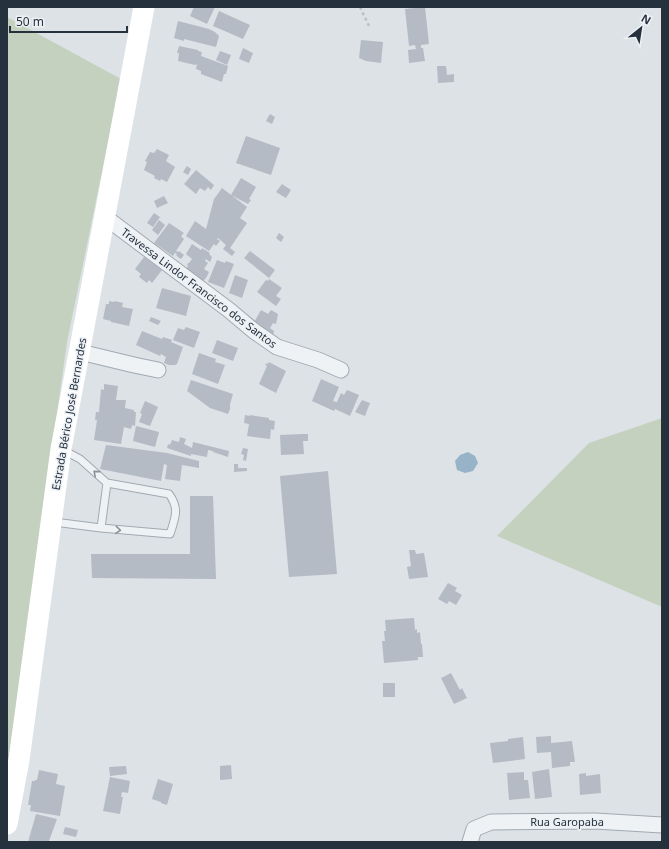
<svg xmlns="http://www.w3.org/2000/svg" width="669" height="849" viewBox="0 0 669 849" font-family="'Noto Sans',sans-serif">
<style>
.green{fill:#c4d1be}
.water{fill:#97b3c8}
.building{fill:#b4bbc4}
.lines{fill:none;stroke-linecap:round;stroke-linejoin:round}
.lane-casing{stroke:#a2a9b1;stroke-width:9}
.street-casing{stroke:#a2a9b1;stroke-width:17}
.path{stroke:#bbc0c5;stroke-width:2.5;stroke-dasharray:3 3;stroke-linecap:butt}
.lane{stroke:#eff2f5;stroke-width:7}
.street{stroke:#eff2f5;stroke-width:15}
.secondary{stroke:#fff;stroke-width:21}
.oneway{stroke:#8a929a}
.labels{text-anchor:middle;stroke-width:3;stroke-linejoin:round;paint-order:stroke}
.street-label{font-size:11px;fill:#26313e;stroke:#ecf1f5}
</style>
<rect width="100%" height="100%" fill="#dde2e7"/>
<path class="green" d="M7,17L121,79L67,342L7,771Z
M662,418V607L497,536L589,443Z"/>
<path class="water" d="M468,452L475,456L478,463L473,471L465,473L457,470L455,461L460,455Z"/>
<path class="building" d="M194,7H215L207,24L190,16Z
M425,7L429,44L421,45V48H423L425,61L409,63L408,50L416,49L415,45L409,46L405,9Z
M219,11L250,25L243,39L213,26Z
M178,21L209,29L215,32L219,36L216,47L184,39V41L174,38Z
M361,40L383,42L381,63L366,61L359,58Z
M179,46L198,50V51L202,52L201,56L228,66L226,74H224L222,82L201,74V71L196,69L197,64L195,65L178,61L179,53H177Z
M243,48L253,53L249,63L239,59Z
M220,51L231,55L227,65L216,60Z
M437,66H446L447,75L454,74V82L438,83Z
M270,114L275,117L272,124L266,121Z
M246,136L280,148L271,175L236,163Z
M157,149L169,155L166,161L175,167L167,182L161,179L160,181L154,178L155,176L144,170L147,162L145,161L150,152L154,153Z
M187,166L191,169L188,175L183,172Z
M196,170L214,185L211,190L208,187L205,191L200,188L196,194L184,184Z
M241,178L256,187L249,199L251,200L248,204L231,195Z
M282,184L291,190L286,198L276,192Z
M222,188L247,207L240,218L247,223L230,248L235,252L232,256L223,249L226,245L218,238L217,239L220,241L216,246L214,244L209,251L186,236L195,221L206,229L214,199Z
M164,196L168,203L157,208L154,201Z
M154,213L160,217L153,227L147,223Z
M159,220L165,225L158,235L152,230Z
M169,223L184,233L181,236L184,239L176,251L178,252L179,251L184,255L181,259L178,257L176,255L177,254L175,253L173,256L154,243Z
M279,233L284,237L281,242L276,238Z
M192,244L201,250L202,248L210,253L209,254L212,257L210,262L206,259L205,261L208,263L204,269L209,272L206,278L201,283L185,271L188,266L187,265L188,263H189L192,259L186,254Z
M250,251L275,270L269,278L244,258Z
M144,257L162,270L152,283L149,280L147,283L139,277L141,274L135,269Z
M217,260L225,263L226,261L234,264L224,288L208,282Z
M235,275L248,280L242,298L229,293Z
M269,279L282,288L276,296L281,299L276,306L257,292L266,280L268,281Z
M162,288L191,296L186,316L156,308Z
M109,301L114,302L115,301L123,303L122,307L133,309L129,326L111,322V321L103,319L106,304H109Z
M261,310L268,314L271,310L278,314L276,324L273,323L270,328L274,331L273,337L253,324Z
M151,317L161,321L158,325L149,321Z
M186,327L200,332L194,348L173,340L178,328L184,330Z
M142,331L162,339L163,337L172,340L171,342L183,347L177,364L175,365H169L164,363L166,357L161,354L160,356L136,345Z
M217,340L238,348L233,361L212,353Z
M199,353L216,359L215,362L225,365L218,384L192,374Z
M269,362L286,371L276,393L259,384L267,366L265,365L267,363L268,364Z
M321,379L339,387L333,401L337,402L341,393L344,395L347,390L359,395L350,416L335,409L334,411L312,401Z
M191,380L233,394L230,404V409L228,414L210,408L187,391Z
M104,384L118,386L116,400H126L125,408L134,410V412H136L135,426L132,425L131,429L124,427L121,444L94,440L97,420H95L96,412H99L101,389L104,390Z
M362,400L370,403L365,416L355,412Z
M145,401L158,407L150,426L139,422L142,414L140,413Z
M245,415L250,416V415L269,418V420L275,421L274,430L271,429L270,439L247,436L249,424L244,423Z
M136,426L159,432L155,447L133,441Z
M302,434H308V441H303L304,454L281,455L280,435Z
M180,437L186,439L184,444L192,448L193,442L229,451L228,457L213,452V451L208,450L207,457L191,454V456L167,448L168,444L170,445L172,440L179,442Z
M106,445L167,453L199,461V468L182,465L180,481L165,479L167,465L164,464L161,481L100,469Z
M243,448L248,449L246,461L243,460L244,455L241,454Z
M234,464H238V468H247V471L234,472Z
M328,471L337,574L289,577L280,476Z
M190,496H213L216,579L92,578L91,554H190Z
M409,550H415L416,554L424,553L428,577L409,579L407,567L411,566Z
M448,583L457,588L455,591L462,595L456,605L449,601L447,604L438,599Z
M414,618L415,630L417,629V633L420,632L421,644H422L423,657H418V660L384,663L382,641H385L384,631H386L385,620Z
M451,673L460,690L462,688L467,698L454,704L441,678Z
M383,683H395V697H383Z
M551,736V743L572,741L575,762H570V766L552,768L551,752L537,753L536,737Z
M523,737L525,759L493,763L490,743L508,741V739Z
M231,765L232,779L220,780V766Z
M126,766L127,774L110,776L109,767Z
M549,769L552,797L535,799L532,772Z
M39,770L58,774L56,784L65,786L60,816L30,811L31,805H28L32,781H35V780H37Z
M524,772V780H528L530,798L509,800L507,773Z
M586,773V776L600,774L601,793L580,795L579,774Z
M110,777L130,781L128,793L122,792L121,797H123L120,814L103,811Z
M158,779L173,784L167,805L161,803V802L152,799Z
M36,814L57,819L49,841L48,842H28Z
M65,827L78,830L76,837L63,834Z"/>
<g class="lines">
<defs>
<path id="lane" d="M54,522L101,528L170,534C175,518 180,509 169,494L107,483L80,459L63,450
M101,528L107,483"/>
<path id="street" d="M105,217L229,310L254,331L277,347L318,360L341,370
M80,352L134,365L158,370
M470,842L474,829L491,822L595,821L662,825"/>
</defs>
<use href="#lane" class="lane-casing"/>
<use href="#street" class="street-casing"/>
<path class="path" d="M360,7L369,26"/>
<use href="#lane" class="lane"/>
<use href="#street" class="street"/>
<path class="secondary" d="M7,824L19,760L61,449L144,7"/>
</g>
<defs><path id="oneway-chevron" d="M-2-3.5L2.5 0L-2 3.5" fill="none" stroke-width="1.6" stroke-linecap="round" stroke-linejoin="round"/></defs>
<g class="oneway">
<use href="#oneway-chevron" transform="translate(96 473) rotate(-139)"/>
<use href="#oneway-chevron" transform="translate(118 530) rotate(5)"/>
</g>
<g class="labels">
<g class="street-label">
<text transform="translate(199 288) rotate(37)" y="4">Travessa Lindor Francisco dos Santos</text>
<text transform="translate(69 414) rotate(-80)" y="4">Estrada Bérico José Bernardes</text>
<text x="567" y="826">Rua Garopaba</text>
</g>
</g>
<rect width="669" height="849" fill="none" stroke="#26313e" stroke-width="16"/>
<g transform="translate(641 28) rotate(30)" stroke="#ecf1f5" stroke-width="3" paint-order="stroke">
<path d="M0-3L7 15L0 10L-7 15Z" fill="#26313e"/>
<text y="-6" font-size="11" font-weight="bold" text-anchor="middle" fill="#26313e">N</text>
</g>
<path d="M10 26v6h117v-6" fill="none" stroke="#26313e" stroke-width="2"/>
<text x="16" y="26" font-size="12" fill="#26313e" stroke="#ecf1f5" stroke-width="3" paint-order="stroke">50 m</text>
</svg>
